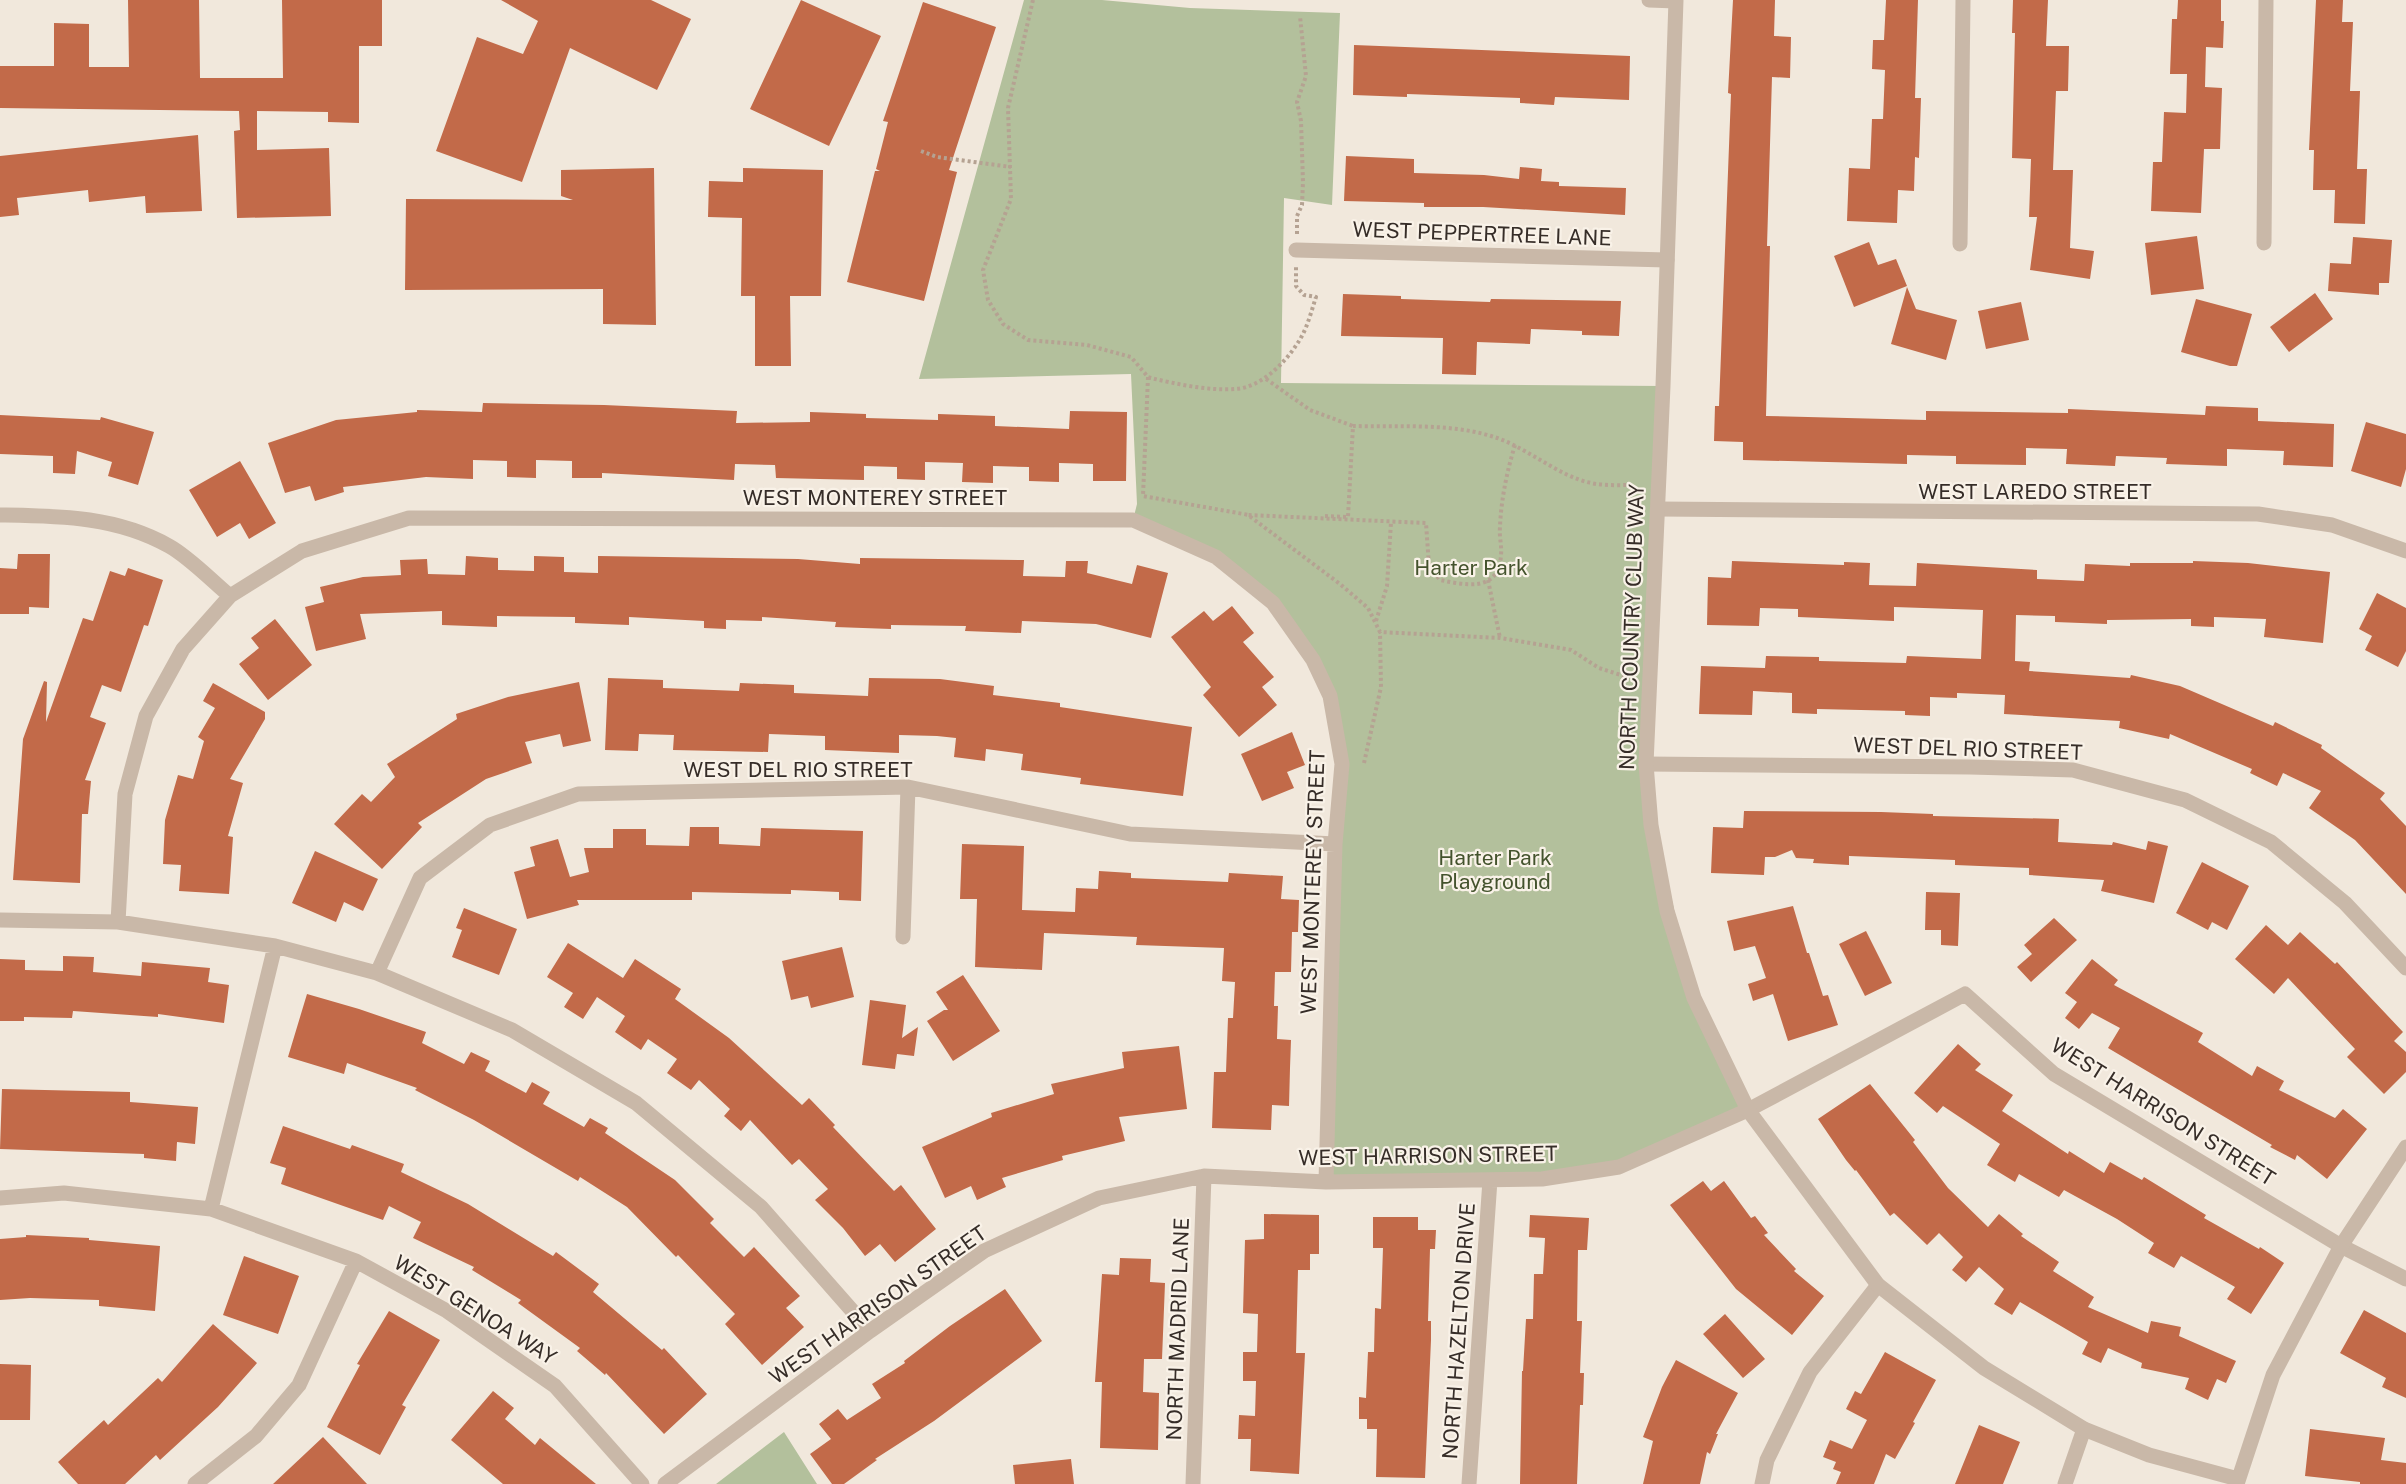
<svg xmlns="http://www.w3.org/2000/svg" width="2406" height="1484" viewBox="0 0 2406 1484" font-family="'Public Sans',sans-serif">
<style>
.green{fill:#b3c09c}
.building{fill:#c26a49}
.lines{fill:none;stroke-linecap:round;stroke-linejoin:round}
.path{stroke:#b5a292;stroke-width:4;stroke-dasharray:3 3;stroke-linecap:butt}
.minor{stroke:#c9b8a8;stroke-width:15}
.tertiary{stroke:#c9b8a8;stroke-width:15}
.labels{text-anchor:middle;stroke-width:4.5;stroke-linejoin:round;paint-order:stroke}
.street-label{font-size:21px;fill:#362d28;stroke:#f9f2e8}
.park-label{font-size:21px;fill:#44532d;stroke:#f9f2e8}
</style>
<rect width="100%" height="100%" fill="#f1e8dc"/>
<path class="green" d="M1024,0H1102L1190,8L1340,13L1332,205L1284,198L1281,383L1663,386L1648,794L1694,998L1748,1110L1619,1167L1542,1179L1326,1182L1342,764L1330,696L1273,603L1216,557L1133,520L1137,504L1131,374L919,379Z
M784,1432L817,1484H716Z"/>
<path class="building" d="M128,0H199L200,78H283L282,0H382V46H359V123L328,122V112L257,111V150L329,148L331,216L237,218L234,131L240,130L239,111L0,108V66H54V23L89,24V67H129Z
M501,0H651L691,19L657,90L570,48L522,182L436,151L477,37L523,54L538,21Z
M801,0L881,36L829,146L750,109Z
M1733,0H1775L1774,36L1791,37L1790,78L1772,77L1767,246H1770L1766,416L1926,420V411L2068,413V409L2205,415L2206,406L2258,408V421L2334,424L2333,467L2283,465L2284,451L2227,449V466L2166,464L2167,458L2116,456L2115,466L2066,464L2067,449L2026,448V465L1956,464V456L1907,455V464L1743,460V442L1714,441L1715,406H1719L1731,94L1728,93Z
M1886,0H1918L1915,98H1921L1919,158L1915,157L1914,191L1898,190L1897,223L1847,221L1849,168L1870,169L1872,119H1883L1885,70L1872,69L1873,40H1884Z
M2013,0H2048L2046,46H2069L2068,91H2056L2053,170H2073L2070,248L2094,251L2090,279L2030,270L2037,217H2029L2031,159L2012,158L2015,33H2012Z
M2178,0H2221V21H2224L2223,48L2206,47L2205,87L2222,88L2220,149H2204L2201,213L2151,211L2153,162H2162L2164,112L2186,113L2187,74H2170L2172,19H2177Z
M2316,0H2343L2342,22H2353L2350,91H2360L2357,169H2367L2365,224L2334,223L2335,190H2313L2314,150H2309Z
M923,2L996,27L949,170L957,172L924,301L847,282L875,171H880L876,169L888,122L883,121Z
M1354,45L1630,56L1629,100L1555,97L1554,105L1520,103V98L1407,94V97L1353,95Z
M198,135L202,211L146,213L145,196L89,202L88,190L17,198L19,215L0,217V156Z
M1346,156L1414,159V173L1484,175L1519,179L1520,167L1542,169L1541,181L1559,182V186L1626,188L1625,215L1483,207H1424V203L1344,201Z
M654,168L656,325L603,324V289L405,290L406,199L573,200L561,196V170Z
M743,168L823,170L821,296H790L791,366H755V296H741L742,218L708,217L709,181L743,182Z
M2197,236L2204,289L2151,295L2145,243Z
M2353,237L2392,240L2389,283H2379V295L2328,291L2330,263L2351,264Z
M1869,242L1878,265L1896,259L1907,286L1854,307L1834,256Z
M1907,287L1916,309L1957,320L1946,360L1891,344Z
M2315,293L2333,319L2289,352L2270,327Z
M1343,294L1401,296V299L1490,302L1491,299L1621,301L1619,336L1582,335V331L1531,329L1530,344L1477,342L1476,375L1442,374L1443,338L1341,336Z
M2196,299L2252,314L2237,366H2230L2181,352Z
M2021,302L2029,340L1986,349L1978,311Z
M483,403L604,405L737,411L736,423L810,422V412L866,414V418L938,420V414L995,416V426L1069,429L1070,411L1127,412L1126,481H1093V464L1059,463V482L1029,481V467L993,466V483L962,482L963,463L925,462V480L897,479V467L864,466V480L776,478L775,465L735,464L734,480L602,473V478H572V461L536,460V478L507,477V461L473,460V479L426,477L343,487L344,492L315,501L310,486L285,493L268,443L336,420L417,412V410L482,412Z
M0,415L100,420L101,417L154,432L138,485L108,476L112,462L77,451L75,474L53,473V456L0,454Z
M2366,422L2406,434V469L2401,487L2351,471Z
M240,461L276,523L249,539L240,523L217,537L189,490Z
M18,554H50L49,608L29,607V614H0V568L17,569Z
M466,556L498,558V570L534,571V556L564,557V572L598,573V556L798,559L860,564V558L1024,560L1023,576L1065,577L1066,561H1088L1087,573L1132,584L1137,565L1168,573L1151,638L1096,624L1022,621L1021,633L965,631L966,626L891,625V629L835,627L836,622L762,617V621L726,620V629L704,628V621L629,617V625L575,623V617L497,616V627L442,625V611L360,614L366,639L316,651L305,607L324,602L320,587L363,577L401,575L400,560L427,559L428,574L465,575Z
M1732,561L1844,565V562L1870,563L1869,585L1916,586L1917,563L2037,570V579L2084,581L2085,564L2130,566V563H2193V561L2248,563L2330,572L2323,643L2264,637L2266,619L2214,617V627L2191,626V619L2107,620V624L2055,622V616L2016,615L2015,661L2030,662L2029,671L2130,678L2131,675L2180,686L2273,726L2275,722L2322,745L2321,748L2385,793L2380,799L2406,826V894L2355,840L2309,808L2321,791L2283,773L2277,786L2250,773L2252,769L2170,734L2169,739L2119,728L2120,721L2004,714L2005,695L1957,693V698L1930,697V716L1905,715V711L1817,709V714L1792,713V693L1753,691L1752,715L1699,714L1701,666L1765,668L1766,656L1819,657V661L1906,663L1907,656L1981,659L1983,610L1894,607V621L1798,617V609L1760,608L1759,626L1707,625L1708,577L1731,578Z
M128,568L163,580L148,626L144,625L121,692L102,685L90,717L106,723L85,780L91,781L88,814H82L80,883L13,880L23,739L44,681L47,682L46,722L83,618L93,621L110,571L125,576Z
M2377,593L2406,608V651L2398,667L2365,650L2372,636L2359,629Z
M1232,606L1254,633L1243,642L1274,677L1262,687L1277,705L1239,737L1203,695L1211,687L1171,637L1204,611L1213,621Z
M275,619L312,665L268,700L239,664L259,648L251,638Z
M608,678L663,680V688L739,691L740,683L794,685V693L868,696L869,678L940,679L994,686L993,695L1060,703V707L1192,727L1183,796L1080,784L1081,778L1021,770L1023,754L986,749L985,761L954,757L956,738L937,736L899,735V753L825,750V736L769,734L768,752L673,750L674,735L639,734L638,751L605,750Z
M579,682L591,741L563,747L560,734L525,742L532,763L486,779L418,823L422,827L382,869L334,824L362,794L371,802L395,777L387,764L457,719L456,714L508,697Z
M213,683L265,712V719L230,779L243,783L228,836L233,837L229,894L179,891L181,865L163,864L165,820L178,775L193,779L204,741L198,737L215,708L203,701Z
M1292,732L1305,765L1287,772L1294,788L1262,801L1241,754Z
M1744,811L1881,812L1933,814V816L2059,819L2058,842L2112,845L2113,842L2146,850L2148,841L2168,846L2154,903L2101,891L2104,880L2029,875V868L1955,865V860L1849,856V865L1813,863L1814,859L1796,858L1792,850L1775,857H1765L1764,875L1711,873L1713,827L1743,828Z
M690,827H719V844L760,846L761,828L863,831L861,901L839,900V892L791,890V894L692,892V900H577L579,905L527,919L514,872L535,866L530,847L558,839L570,877L589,872L584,848H613V829H646V845L689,846Z
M962,844L1024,846L1022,910L1075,912L1076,888L1098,889L1099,871L1131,873V878L1228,882L1229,873L1283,876L1281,899L1299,900L1298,932H1292L1291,972H1275L1274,1006H1278L1277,1039L1291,1040L1290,1068L1289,1106L1272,1105L1271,1130L1212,1128L1214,1072H1226L1228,1018H1233L1235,982L1222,981L1224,948L1136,945L1137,937L1044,933L1042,970L975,967L977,899H960Z
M315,851L378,879L363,911L344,902L336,922L292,903Z
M2202,862L2249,886L2227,930L2212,922L2208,930L2176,913Z
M1926,892L1960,893L1958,946L1941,945V930H1925Z
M1793,906L1807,953H1809L1823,996L1828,995L1838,1025L1788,1041L1773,994L1753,1001L1748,984L1766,978L1755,946L1734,951L1727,921Z
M464,908L517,929L499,975L452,957L462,930L456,928Z
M2054,918L2077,940L2031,982L2017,967L2032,954L2024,945Z
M2266,925L2288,945L2300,932L2335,964L2337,962L2403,1032L2394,1041L2406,1052V1072L2384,1094L2347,1057L2355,1049L2288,978L2274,994L2235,959Z
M1866,931L1892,983L1865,996L1839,944Z
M568,943L623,978L635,959L681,989L675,999L729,1038L802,1105L809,1098L835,1125L833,1127L894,1191L901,1185L936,1229L895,1262L880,1244L865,1256L843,1228L815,1200L828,1189L799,1159L792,1165L750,1120L741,1131L724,1116L730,1109L699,1080L691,1090L667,1073L677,1059L648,1039L641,1050L615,1032L625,1016L597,997L583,1019L564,1007L573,993L547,977Z
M842,947L854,997L811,1008L808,996L791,1000L782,961Z
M63,956L94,957L93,972L141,976L142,962L210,968L208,982L229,985L224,1023L158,1014V1017L73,1011L72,1018L24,1017V1021H0V959L25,960V970L63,971Z
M2092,959L2118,980L2114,985L2203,1033L2198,1042L2252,1076L2257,1066L2284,1081L2279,1090L2335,1118L2343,1109L2367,1129L2327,1179L2297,1155L2295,1160L2270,1147L2272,1145L2108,1048L2120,1028L2092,1013L2079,1029L2065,1018L2077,1002L2065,993Z
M963,975L1000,1031L953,1061L927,1021L944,1010H948L936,992Z
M307,994L359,1009L426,1032L422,1043L464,1064L471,1052L490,1061L485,1071L526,1093L532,1082L550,1092L543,1104L584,1127L590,1118L608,1128L605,1133L675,1180L714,1219L710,1223L744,1257L754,1247L800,1296L786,1308L804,1327L762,1365L725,1324L735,1314L678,1255L676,1257L627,1207L580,1177L578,1181L474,1120L415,1090L417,1088L347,1063L344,1074L288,1057Z
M870,1000L906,1005L902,1038L918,1027L914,1056L897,1054L895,1069L862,1065Z
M1958,1044L1981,1064L1975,1070L2013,1095L2002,1111L2068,1154L2069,1151L2104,1173L2110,1162L2142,1180L2144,1177L2206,1215L2204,1218L2259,1249L2260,1247L2284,1263L2251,1314L2227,1299L2235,1287L2181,1256L2174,1268L2148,1253L2154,1243L2117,1219L2064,1190L2059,1197L2019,1174L2015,1182L1987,1165L2000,1144L1943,1106L1937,1113L1914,1093Z
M1179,1046L1187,1109L1119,1117L1125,1141L1062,1156L1063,1160L1002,1178L1006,1187L977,1200L971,1186L945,1198L922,1147L992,1117L991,1113L1054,1094L1051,1084L1124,1068L1122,1052Z
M1870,1084L1915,1140L1913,1142L1948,1188L1988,1227L1999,1214L2023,1234L2021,1236L2059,1262L2053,1271L2094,1297L2088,1307L2148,1333L2151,1321L2181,1327L2179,1336L2236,1361L2226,1383L2217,1379L2208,1400L2185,1389L2189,1378L2141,1368L2142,1363L2108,1348L2101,1363L2082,1354L2088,1342L2020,1302L2012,1315L1994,1304L2004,1289L1979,1267L1966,1282L1952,1270L1963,1257L1939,1233L1927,1245L1894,1213L1890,1216L1856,1170L1855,1171L1846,1160L1818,1119Z
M2,1089L130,1092V1102L198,1107L195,1144L177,1142L176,1161L144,1158V1154L0,1149Z
M283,1126L350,1149L352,1145L404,1164L401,1172L468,1204L553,1256L556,1252L599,1284L593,1292L662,1350L664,1348L707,1394L664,1434L606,1373L605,1375L577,1351L580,1348L518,1303L521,1300L472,1270L474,1267L413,1238L421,1222L389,1206L383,1220L281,1184L286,1168L270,1163Z
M1703,1181L1711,1191L1724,1181L1751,1218L1755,1216L1768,1233L1764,1235L1796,1269L1794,1271L1824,1296L1792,1335L1736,1289L1670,1205Z
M1264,1214L1319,1215V1254H1310V1270H1298L1296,1353H1305L1299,1474L1250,1471L1251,1439H1238L1239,1415L1255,1416L1256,1381H1243V1352H1257L1258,1314L1243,1313L1245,1240L1264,1239Z
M1530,1215L1589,1218L1587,1250H1578L1577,1321H1582L1580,1373H1584L1583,1405H1580L1577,1484H1520L1522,1371H1523L1526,1319H1533L1534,1274H1543L1545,1238L1529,1237Z
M1373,1217H1418V1230H1436L1435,1249H1430L1428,1321H1431V1340L1425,1478L1376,1477L1377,1429H1367V1419H1359V1397L1366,1398L1368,1352H1374L1375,1308L1381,1309L1383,1248H1373Z
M26,1235L89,1238V1240L160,1246L155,1311L99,1306V1300L30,1298L0,1300V1239L26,1237Z
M244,1256L299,1276L278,1334L223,1315Z
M1120,1258L1151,1259L1150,1282L1165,1283L1162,1359H1144L1143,1392L1159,1393L1158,1450L1100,1448L1102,1382H1095L1102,1274L1119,1275Z
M1005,1289L1042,1341L934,1421L875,1459L877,1460L844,1484H832L810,1454L831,1439L819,1424L838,1409L847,1420L881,1398L872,1384L905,1363L904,1361L950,1326Z
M2364,1310L2406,1333V1398L2382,1387L2386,1378L2340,1353Z
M389,1311L440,1340L402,1405L406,1407L380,1455L327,1427L360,1365L357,1364Z
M1725,1314L1765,1359L1743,1378L1703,1334Z
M213,1324L257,1363L218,1407L160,1460L156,1455L125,1484H78L58,1462L104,1420L108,1425L158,1378L162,1382Z
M1885,1352L1936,1380L1913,1422L1915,1423L1895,1459L1886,1454L1874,1484H1836L1841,1472L1833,1469L1836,1462L1823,1457L1830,1440L1852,1449L1867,1420L1846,1409L1855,1391L1861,1394Z
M1676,1360L1738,1393L1716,1434H1718L1710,1454L1707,1452L1700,1484H1643L1653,1441L1643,1437L1662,1387Z
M0,1364L31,1365L30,1420H0Z
M493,1391L514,1408L505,1419L535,1445L540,1438L596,1484H503L451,1440Z
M1979,1425L2020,1442L2003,1484H1955Z
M2310,1429L2385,1438L2381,1460L2406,1463V1484H2360V1482L2305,1476Z
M323,1437L367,1484H273Z
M1071,1459L1074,1484H1015L1013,1465Z"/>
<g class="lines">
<path class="path" d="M1033,0L1008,108L1011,199L983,270L988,300L1003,324L1028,340L1087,345L1131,357L1148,377L1151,378C1176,384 1209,391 1235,389C1260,388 1284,364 1297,344C1307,330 1311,312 1316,297L1304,295L1296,286V265
M921,151L937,157L1011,167
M1297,234V216L1302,205L1303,182L1301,121L1297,102L1306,76L1300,16
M1148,377L1143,496L1249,515
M1266,379L1310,410L1353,426
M1515,445C1507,471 1501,500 1500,527C1499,537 1502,546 1501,555C1499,593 1465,585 1440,580L1429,566L1426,523L1248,515L1340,584L1368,608L1380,632L1500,638L1571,650L1599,668L1624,676
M1325,516L1348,517L1353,426C1396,427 1449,423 1491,436C1526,446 1557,476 1591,483C1605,486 1620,485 1633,485
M1488,580L1500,638
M1376,621L1387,586L1391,522
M1364,763L1381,687L1380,632"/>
<path class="minor" d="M2264,243L2266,0
M1960,244L1963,0
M1296,250L1667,260
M1658,509L2258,514L2332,525L2406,551
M0,515C59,516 116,516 169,546C189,557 212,581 230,596
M1646,764L1970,767L2073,770L2185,800L2271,842L2345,903L2406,968
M0,920L118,922L275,946L377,973L512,1030L636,1103L761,1207L870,1331
M118,922L125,794L146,716L183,649L230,596L302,551L409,518L1133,520L1216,557L1273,603L1313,660L1330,696L1342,764L1335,844L1326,1182
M903,937L908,787
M377,973L420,878L490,825L578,794L908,787L1130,834L1335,844
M0,1198L64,1193L211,1209L356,1261L447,1311L555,1386L642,1484
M211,1209L275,946
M195,1484L256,1436L299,1385L356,1261
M665,1484L870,1331L984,1251L1099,1198L1204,1176L1326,1182L1542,1179L1619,1167L1748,1110L1965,994L2054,1074L2341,1246L2406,1279
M1193,1484L1204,1176
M1469,1484L1490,1180
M1762,1484L1767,1460L1810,1372L1878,1285
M2065,1484L2084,1429"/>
<path class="tertiary" d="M1649,0L1676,1
M1676,0L1663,386L1646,764L1651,825L1667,911L1694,998L1748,1110L1878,1285L1984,1368L2084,1429L2149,1455L2238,1479
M2237,1484L2273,1375L2341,1246L2406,1147"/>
</g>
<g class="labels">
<g class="street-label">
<text transform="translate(1482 234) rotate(2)" y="7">WEST PEPPERTREE LANE</text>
<text x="2035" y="499">WEST LAREDO STREET</text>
<text x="875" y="505">WEST MONTEREY STREET</text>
<text transform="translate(1632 627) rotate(-88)" y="7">NORTH COUNTRY CLUB WAY</text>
<text transform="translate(1968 749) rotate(2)" y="7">WEST DEL RIO STREET</text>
<text x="798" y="777">WEST DEL RIO STREET</text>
<text transform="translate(1313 882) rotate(-88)" y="7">WEST MONTEREY STREET</text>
<text transform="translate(2163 1112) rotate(32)" y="7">WEST HARRISON STREET</text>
<text transform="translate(1428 1156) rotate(-1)" y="7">WEST HARRISON STREET</text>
<text transform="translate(878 1305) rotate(-35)" y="7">WEST HARRISON STREET</text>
<text transform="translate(475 1310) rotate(32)" y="7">WEST GENOA WAY</text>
<text transform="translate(1178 1329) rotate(-88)" y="7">NORTH MADRID LANE</text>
<text transform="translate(1459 1331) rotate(-86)" y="7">NORTH HAZELTON DRIVE</text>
</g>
<g class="park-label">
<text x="1471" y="575">Harter Park</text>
<text x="1495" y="865">Harter Park<tspan x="1495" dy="24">Playground</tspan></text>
</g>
</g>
</svg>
